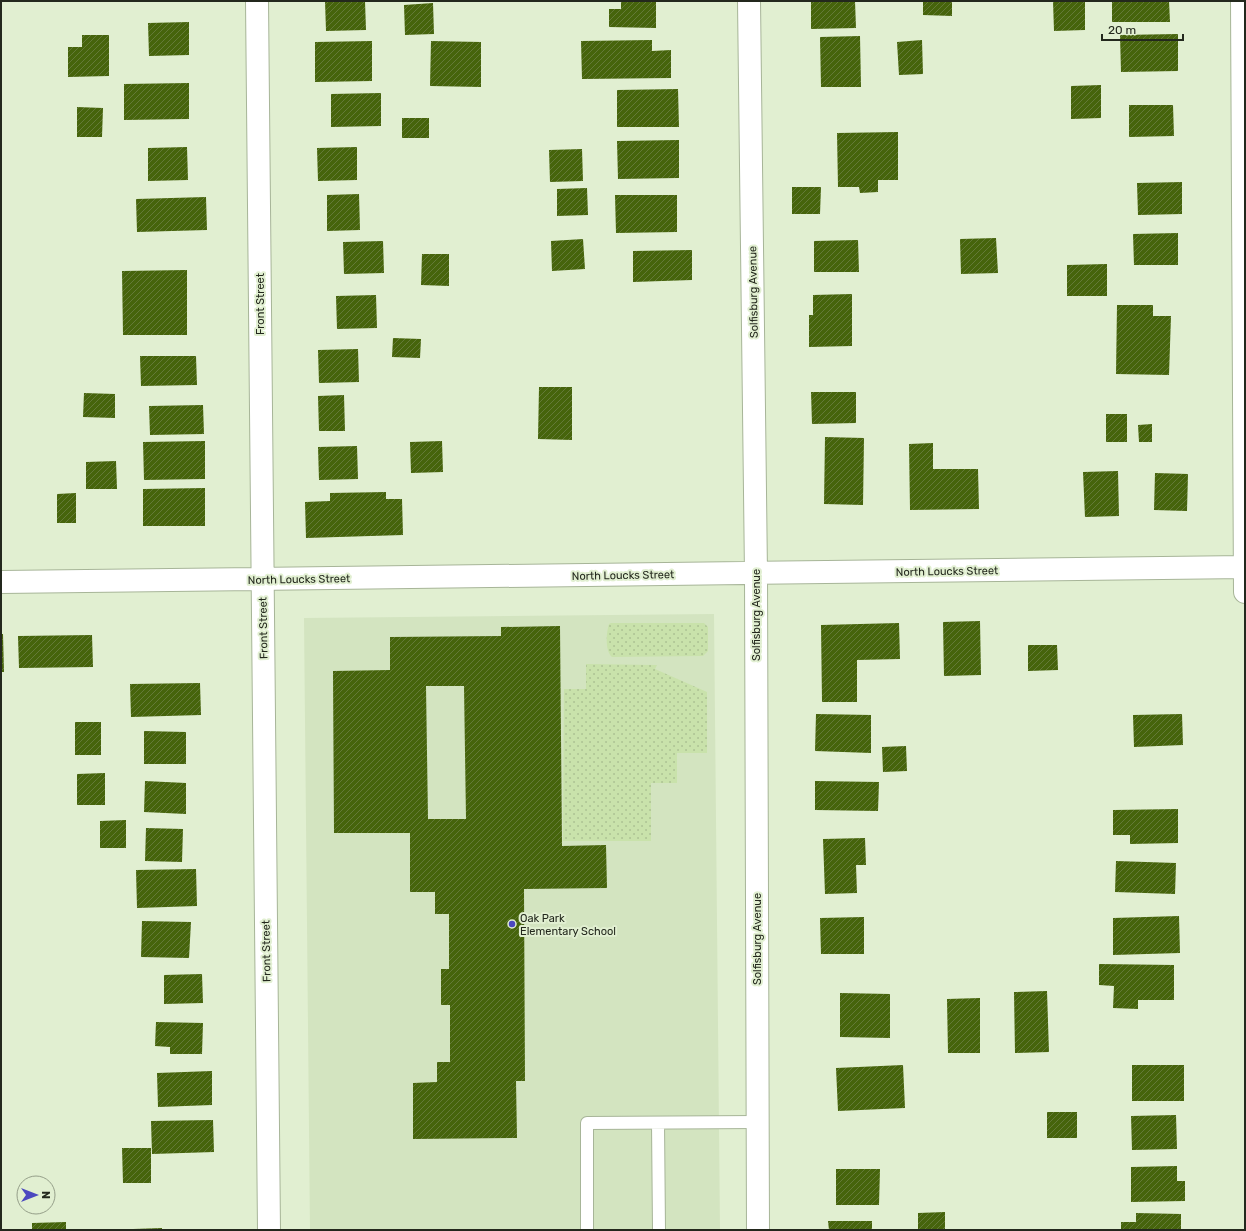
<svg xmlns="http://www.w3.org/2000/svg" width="1246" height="1231" viewBox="0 0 1246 1231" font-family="Rubik,sans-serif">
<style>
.built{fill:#d3e4c0}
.park{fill:url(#park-dots)}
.building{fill:url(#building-hatch);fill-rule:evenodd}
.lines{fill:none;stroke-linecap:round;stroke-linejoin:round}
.service-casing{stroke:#a7b598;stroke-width:14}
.minor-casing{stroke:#a7b598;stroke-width:24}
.service{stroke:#fff;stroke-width:12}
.minor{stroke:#fff;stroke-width:22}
.poi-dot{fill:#4b48bf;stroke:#e1efd1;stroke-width:1.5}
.labels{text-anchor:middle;stroke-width:4;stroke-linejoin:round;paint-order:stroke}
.street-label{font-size:11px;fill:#23281d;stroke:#e1efd1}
.poi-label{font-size:11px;fill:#23281d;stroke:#e1efd1;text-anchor:start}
</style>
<defs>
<pattern id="park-dots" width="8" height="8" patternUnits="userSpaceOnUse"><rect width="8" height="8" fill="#c9e2ab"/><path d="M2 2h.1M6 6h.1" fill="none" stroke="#acc293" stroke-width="1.8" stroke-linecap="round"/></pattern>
<pattern id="building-hatch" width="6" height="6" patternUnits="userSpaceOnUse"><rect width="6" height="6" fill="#46640c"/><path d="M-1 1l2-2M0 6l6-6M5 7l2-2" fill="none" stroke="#647a38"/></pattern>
</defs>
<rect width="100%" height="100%" fill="#e1efd1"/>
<path class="built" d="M714,614L720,1230H310L304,618Z"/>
<path class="park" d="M611,623H704L708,627V651L703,656L612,657C605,651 606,633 609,624Z
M586,664L657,665L655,669L707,692V753H677V783H651V841H563L564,689H586Z"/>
<path class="building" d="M325,1H365L366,30L326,31Z
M621,1H656V28L609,27V9H621Z
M811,1H855L856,28L811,29Z
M923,1H952V16L923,15Z
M1053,1H1085V30L1054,31Z
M1112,1H1169L1170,22H1112Z
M433,3L434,34L405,35L404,5Z
M189,22V55L149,56L148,23Z
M1178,34V71L1121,72L1120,35Z
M82,35H109V76L68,77V47H82Z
M860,36L861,87H821L820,37Z
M652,40V51L671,50V78L582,79L581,41Z
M922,40L923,74L899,75L897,42Z
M372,41V81L315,82V42Z
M431,41L481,42V87L430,86Z
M189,83V119L124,120V84Z
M1101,85V118L1071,119V86Z
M678,89L679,127H617V90Z
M381,93V126L331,127V94Z
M1129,105H1173L1174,136L1129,137Z
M77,107L103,108L102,137H77Z
M402,118H429V138H402Z
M898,132V180H878V192L860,193L859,187H838L837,133Z
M679,140V178L618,179L617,141Z
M187,147L188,180L148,181V148Z
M357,147V180L318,181L317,148Z
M582,149L583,181L550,182L549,150Z
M1182,182V214L1138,215L1137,183Z
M792,187H821L820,214H792Z
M587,188L588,215L557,216V189Z
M359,194L360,230L327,231V195Z
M615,195H677V232L616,233Z
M206,197L207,230L137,232L136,199Z
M1178,233V265H1134L1133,234Z
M996,238L998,273L961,274L960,239Z
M583,239L585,269L552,271L551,241Z
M858,240L859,272H814V241Z
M383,241L384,273L344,274L343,242Z
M692,250V280L633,282V251Z
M422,254H449V286L421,285Z
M1107,264V296H1067V265Z
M187,270V335H123L122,271Z
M852,294V346L809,347V315H813V295Z
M376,295L377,328L337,329L336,296Z
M1117,305H1153V316H1171L1169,375L1116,374Z
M393,338L421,339L420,358L392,357Z
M358,349L359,382L319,383L318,350Z
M140,356H196L197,385L141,386Z
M539,387H572V440L538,439Z
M811,392H856V423L812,424Z
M84,393L115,394V418L83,417Z
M344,395L345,431H319L318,396Z
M203,405L204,434L150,435L149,406Z
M1106,414H1127V442H1106Z
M1152,424V442H1139L1138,425Z
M825,437L864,438L863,505L824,504Z
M205,441V479L144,480L143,442Z
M442,441L443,472L411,473L410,442Z
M933,443V469H978L979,509L910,510L909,444Z
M357,446L358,479L319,480L318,447Z
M116,461L117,489H86V462Z
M1118,471L1119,516L1085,517L1083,472Z
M1155,473L1188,474L1187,511L1154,510Z
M205,488V526H143V489Z
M386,492V499H402L403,535L306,538L305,502L330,501V493Z
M76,493V523H57V494Z
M980,621L981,675L944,676L943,622Z
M899,623L900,659L857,660V702H822L821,625Z
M560,626L562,846L606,845L607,888L524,889L525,1081H516L517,1138L413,1139V1083L437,1082V1062H450V1005H441V969H449V914H435V892H410V833H334L333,671L390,670V637L501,636V627ZM426,686H464L466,819H428Z
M1,634H3L4,672H1Z
M92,635L93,667L19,668L18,636Z
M1028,645H1057L1058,670L1028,671Z
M200,683L201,715L131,717L130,684Z
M816,714L871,715V753L815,751Z
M1182,714L1183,745L1134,747L1133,715Z
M75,722H101V755H75Z
M144,731L186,732V764H144Z
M906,746L907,771L883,772L882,747Z
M105,773V805H77V774Z
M145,781L186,783V814L144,812Z
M815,781L879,782L878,811L815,810Z
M1178,809V843L1130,844V835H1113V810Z
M126,820V848H100V821Z
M146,828L183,829L182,862L145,861Z
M865,838L866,865H856L857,893L825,894L823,839Z
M1116,861L1176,863L1175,894L1115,892Z
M196,869L197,906L137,908L136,870Z
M1179,916L1180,953L1113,955V918Z
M864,917V954H821L820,918Z
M142,921L191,922L189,958L141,957Z
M1099,964L1174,965V1000H1138V1009L1113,1008L1114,986L1099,985Z
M202,974L203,1003L164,1004V975Z
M1047,991L1049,1052L1015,1053L1014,992Z
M840,993L890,994V1038L840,1037Z
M980,998V1053H948L947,999Z
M156,1022L203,1023L202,1054H170V1047L155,1046Z
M903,1065L905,1108L838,1111L836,1068Z
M1132,1065H1184V1101H1132Z
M212,1071V1105L158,1107L157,1073Z
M1047,1112H1077V1138H1047Z
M1176,1115L1177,1149L1132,1150L1131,1116Z
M213,1120L214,1152L152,1154L151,1121Z
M122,1148H151V1183H123Z
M1177,1166V1181H1185V1201L1131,1202V1167Z
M836,1169H880L879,1205H836Z
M945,1212V1230H918V1213Z
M1136,1213L1181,1214V1230H1121V1222H1136Z
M828,1221H872V1230H829Z
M66,1222V1230H32V1223Z
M162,1228V1230H133V1229Z"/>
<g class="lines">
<defs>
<path id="service" d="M658,1123L659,1230
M587,1230V1123L758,1122"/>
<path id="minor" d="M257,1L269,1230
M749,1L756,574L758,1230
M1242,1L1245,592
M1,582L1245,567"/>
</defs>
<use href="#service" class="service-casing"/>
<use href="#minor" class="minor-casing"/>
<use href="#service" class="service"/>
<use href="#minor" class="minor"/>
</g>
<circle class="poi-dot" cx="512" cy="924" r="4"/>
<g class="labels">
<g class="street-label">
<text transform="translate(753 292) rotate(-91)" y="4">Solfisburg Avenue</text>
<text transform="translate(260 304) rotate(-90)" y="4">Front Street</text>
<text transform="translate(947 571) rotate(-1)" y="4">North Loucks Street</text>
<text transform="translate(623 575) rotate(-1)" y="4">North Loucks Street</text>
<text transform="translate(299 579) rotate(-1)" y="4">North Loucks Street</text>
<text transform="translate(756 615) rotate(-90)" y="4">Solfisburg Avenue</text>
<text transform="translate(263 628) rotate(-91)" y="4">Front Street</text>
<text transform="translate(757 939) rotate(-90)" y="4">Solfisburg Avenue</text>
<text transform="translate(266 951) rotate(-91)" y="4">Front Street</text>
</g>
<g class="poi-label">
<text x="520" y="922">Oak Park<tspan x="520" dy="13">Elementary School</tspan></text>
</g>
</g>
<rect width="1246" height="1231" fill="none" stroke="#23281d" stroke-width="4"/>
<g transform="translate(36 1195) rotate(90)"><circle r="19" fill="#e1efd1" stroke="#959f89"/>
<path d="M0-3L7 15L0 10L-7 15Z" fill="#4b48bf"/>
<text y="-6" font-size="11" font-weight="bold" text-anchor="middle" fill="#23281d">N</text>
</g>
<path d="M1102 34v6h81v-6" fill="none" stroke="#23281d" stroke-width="2"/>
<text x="1108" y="34" font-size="12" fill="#23281d" stroke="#e1efd1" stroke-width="3" paint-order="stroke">20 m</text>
</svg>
